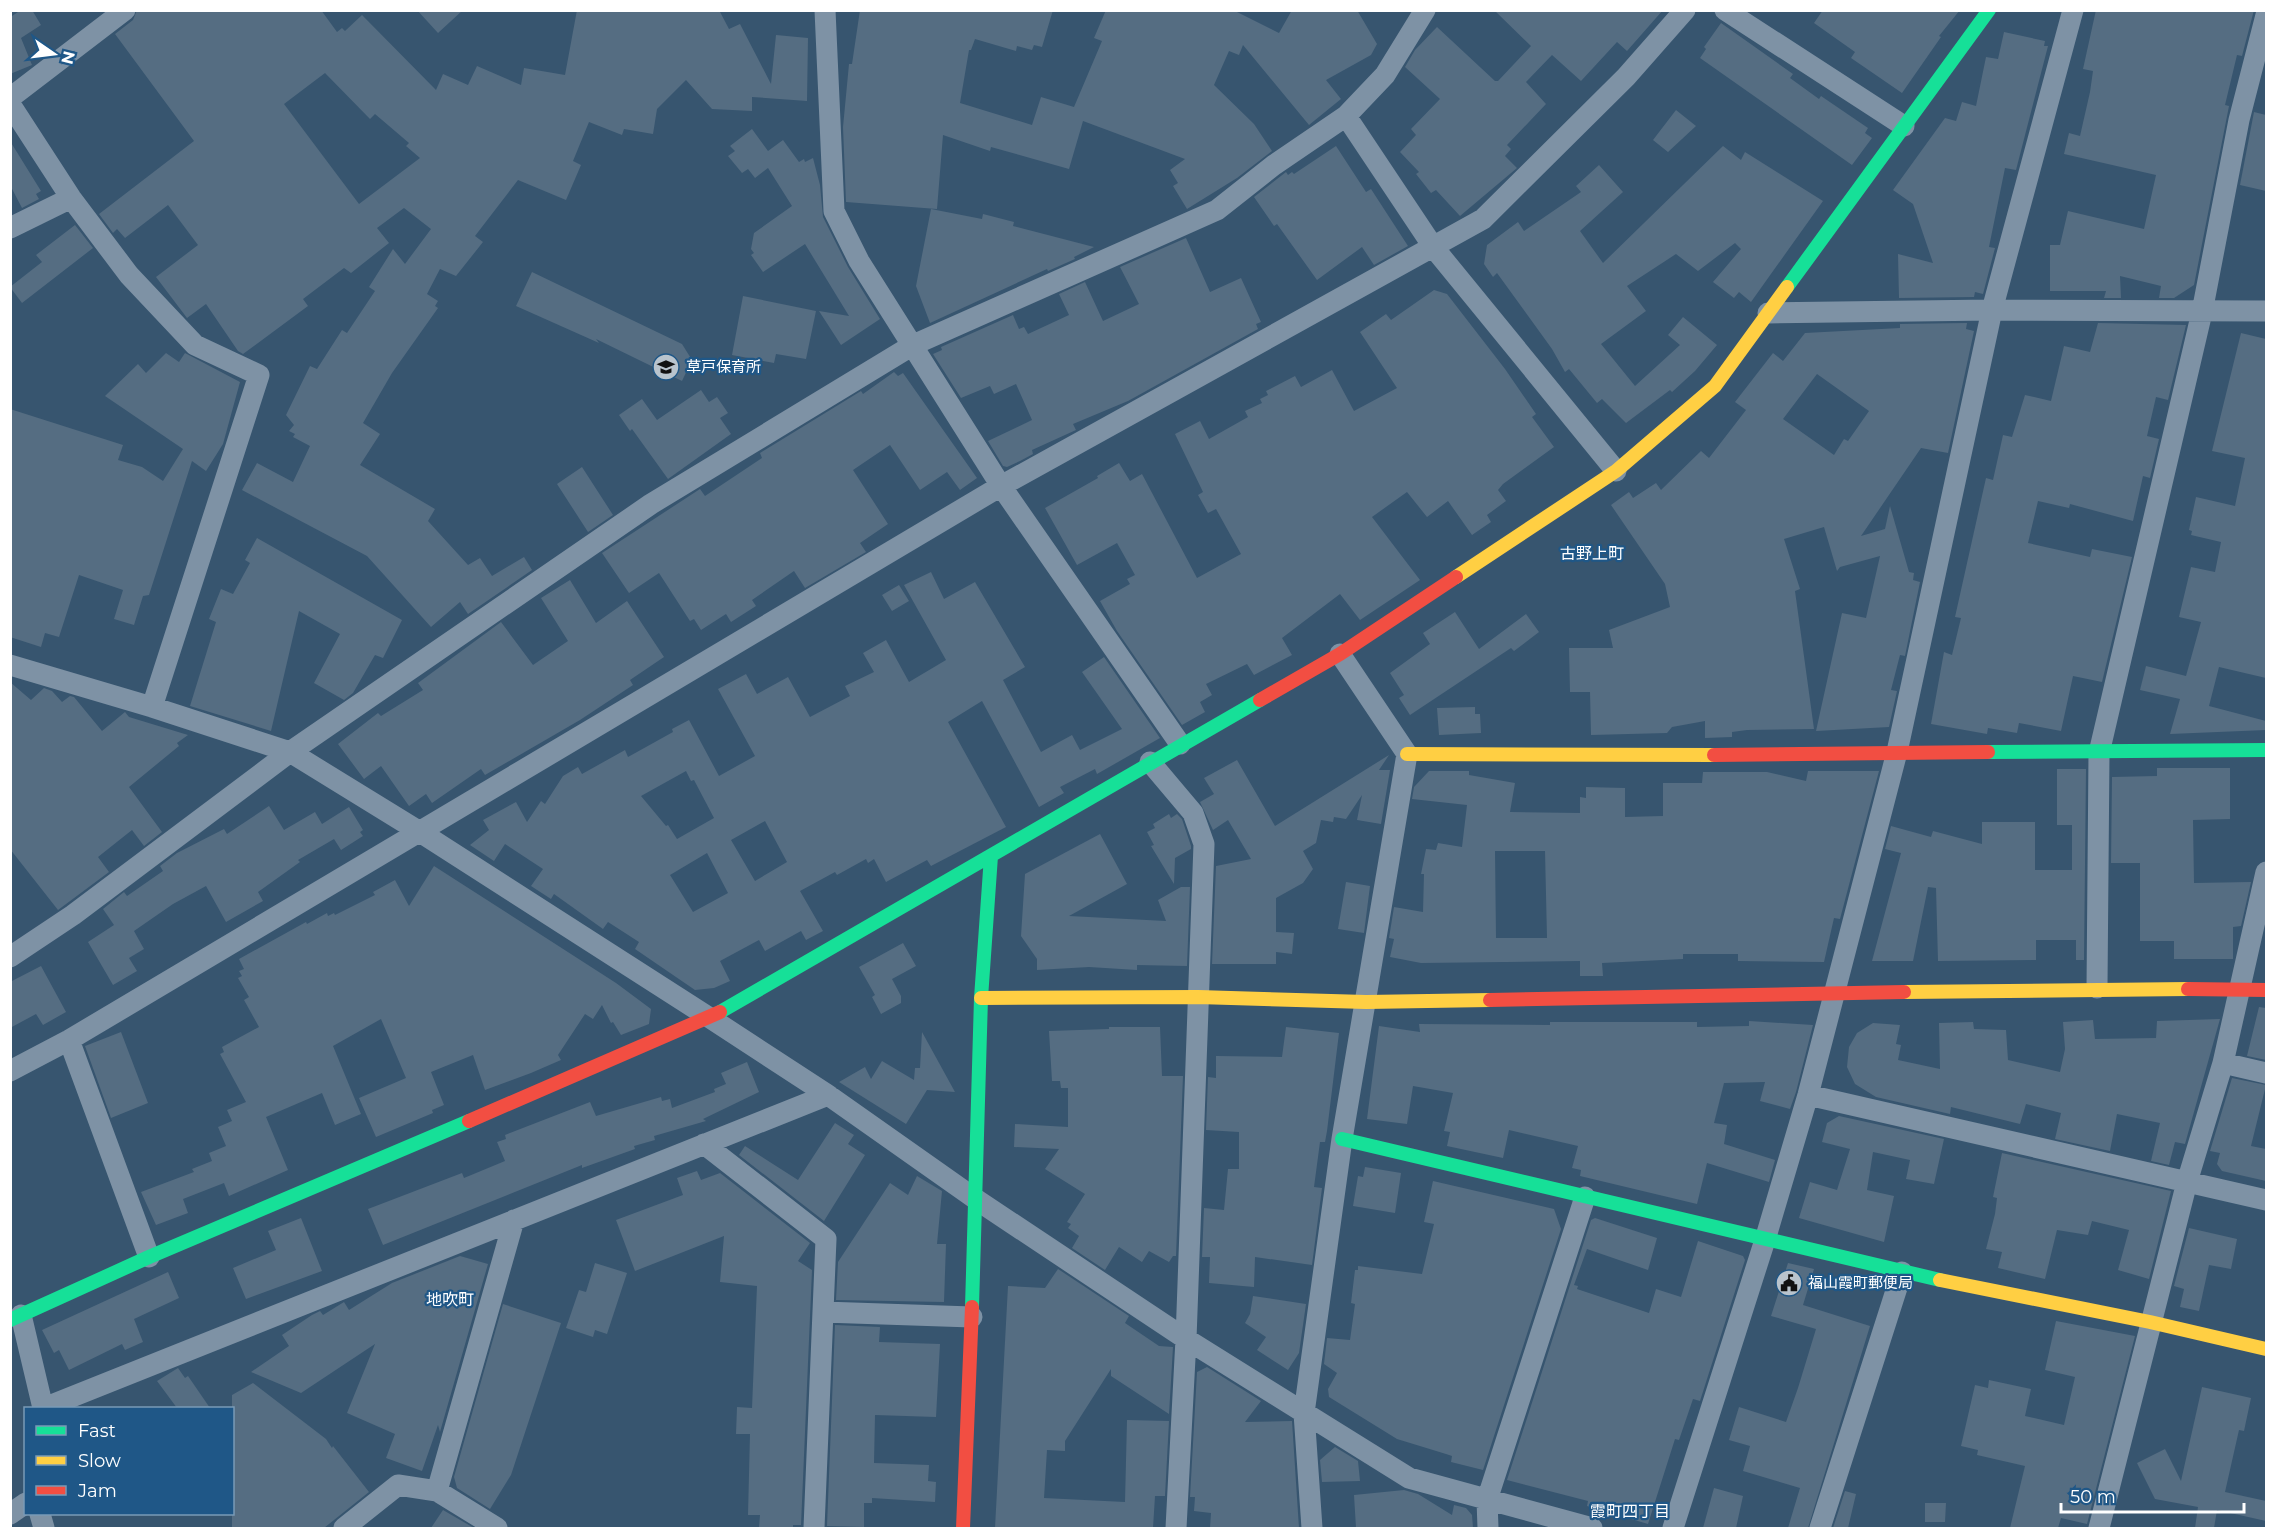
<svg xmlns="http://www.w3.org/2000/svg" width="2277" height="1539" viewBox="0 0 2277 1539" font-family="Montserrat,'Noto Sans JP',sans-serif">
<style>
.building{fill:#556d82;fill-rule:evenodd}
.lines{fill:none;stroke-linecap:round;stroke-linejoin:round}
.street{stroke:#7e92a5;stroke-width:21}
.fast{stroke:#16e098;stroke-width:14}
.slow{stroke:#ffcf43;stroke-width:14}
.jam{stroke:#f24e42;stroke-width:14}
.labels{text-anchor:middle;stroke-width:4.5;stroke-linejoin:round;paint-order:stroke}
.poi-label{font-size:15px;fill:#fff;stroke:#1f5787;text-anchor:start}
.neighbourhood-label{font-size:16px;fill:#fff;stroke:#1f5787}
</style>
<rect width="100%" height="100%" fill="#37556f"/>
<path class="building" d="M21,10H32L41,25L21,38L32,65L10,74V13L12,16Z
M137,10H321L337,32L342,28L345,31L362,15L436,90L443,74L468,85L477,66L521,85L524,68L565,75L577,10H719L729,29L740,24L771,84L776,35L808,38L807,101L752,97V111L712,109L686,80L657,109L653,134L624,129L622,135L589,122L573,161L581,165L566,200L518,180L475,236L483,242L456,276L440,269L427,294L438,301L435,306L438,308L392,373L363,423L380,434L360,465L435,509L428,521L468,565L480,558L492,576L524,557L532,570L468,614L460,602L431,627L367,556L242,490L257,463L293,482L310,446L293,437L295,434L289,431L294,425L286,415L310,366L317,369L342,330L347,333L375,291L369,287L393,249L405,264L431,229L404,208L377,228L389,243L351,273L344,268L303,299L308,306L243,354L238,351L206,304L187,318L156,277L198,245L168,205L125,238L117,229L113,233L99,214L194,141L115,34L133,20ZM325,73L370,119L375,114L409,143L406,146L420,158L359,204L284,104Z
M417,10H463L438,33Z
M860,10H1053L1042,47L1034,45L1032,50L1017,46L1016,51L975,39L971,50H969L960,103L1032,125L1041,97L1074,107L1102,41L1094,38L1106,10H1233L1279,33L1292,10H1357L1377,44L1371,55L1326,80L1341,99L1309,125L1243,45L1239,55L1229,51L1214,85L1254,124L1272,151L1237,178L1187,209L1173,186L1178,183L1170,170L1185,159L1083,121L1069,169L991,147L990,151L943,135L937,209L846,202L843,127L849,64H852Z
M1494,10H1663L1627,51L1617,42L1581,81L1552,55L1526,82L1546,104L1507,145L1511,149L1505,156L1517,168L1460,216L1436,190L1431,193L1416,174L1419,172L1400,152L1416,135L1411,129L1440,99L1405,67L1415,50L1437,27L1495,81H1498L1531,46Z
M1823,10H1960L1939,36L1941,37L1902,93L1851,58L1855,52L1814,23Z
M2096,10H2254L2242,56L2237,55L2225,105L2229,106L2194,285L2174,298H2159L2161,286L2120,276L2121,298H2104L2106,291H2050V245H2060L2068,211L2144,229L2156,175L2064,154L2069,133L2080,136L2090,92L2093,71L2083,69Z
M1721,23L1793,74L1790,78L1819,99L1821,96L1868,128L1865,133L1872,138L1852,165L1700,58L1706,49L1704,47Z
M2004,32L2045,41L2044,46H2048L2016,170L2005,168L1989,247L1995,248L1983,294L1975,292L1974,297L1899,298L1898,254L1933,263L1913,204L1893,190L1945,118L1956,121L1962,102L1976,106L1986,57L1998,59Z
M1676,110L1696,126L1668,152L1653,140Z
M2254,112L2266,115V191L2240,185Z
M752,129L768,151L783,140L799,162L804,159L805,162L813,158L820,185L823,217L848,267L880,319L841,345L819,311L849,316L805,244L763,272L751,255L754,253L751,249L754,233L792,206L768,168L755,178L748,169L742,173L728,156L735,151L730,146Z
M10,141L41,191L36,194L39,199L22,208L10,185Z
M1336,146L1366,192L1371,189L1408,246L1374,265L1362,247L1317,280L1277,224L1274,226L1254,197L1286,172L1288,175L1292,172L1294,174Z
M1723,146L1741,160L1745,152L1823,201L1751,302L1739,292L1734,298L1713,282L1741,249L1735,243L1698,271L1676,254L1627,286L1646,311L1601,344L1635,386L1680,345L1668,335L1683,317L1717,345L1695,371L1672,392L1670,390L1626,423L1602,399L1597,403L1569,369L1565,372L1552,349L1497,273L1493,277L1484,264L1487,245L1518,222L1524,231L1581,192L1576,186L1599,165L1623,192L1580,231L1603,263Z
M931,209L982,219L983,214L1014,222L1013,226L1094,247L1074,257L1075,259L1048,271L1047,269L930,323L916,286Z
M75,225L93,248L22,303L10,287L42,262L36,255Z
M1186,238L1210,292L1241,278L1261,322L1256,324L1258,329L1128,401L1073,424L1076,430L1032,450L1033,454L1020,461L1007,467L1003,466L988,441L1032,420L1016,384L994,394L990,386L961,398L933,354L942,350L941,347L1013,315L1019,329L1024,327L1028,334L1069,315L1059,294L1085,282L1103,321L1139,304L1120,267Z
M532,272L682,344L692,360L682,381L596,339L599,343L516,306Z
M1434,290L1447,294L1505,369L1536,414L1532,417L1554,447L1503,484L1498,490L1506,501L1487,515L1491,522L1472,535L1448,501L1427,517L1407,492L1372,517L1420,580L1360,620L1340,594L1282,638L1292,655L1254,675L1247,664L1206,684L1212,695L1200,702L1205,712L1182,725L1117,631L1100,601L1130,584L1127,579L1135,575L1117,543L1077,565L1045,508L1098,478L1097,476L1119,463L1130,481L1142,474L1197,578L1241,554L1216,509L1208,513L1198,495L1203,492L1175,434L1200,421L1209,439L1248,417L1245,411L1262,403L1260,399L1268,395L1266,391L1295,376L1301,387L1332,370L1354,411L1397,388L1360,332L1386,314L1391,320Z
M743,296L816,311L806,359L776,354L774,363L732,355Z
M1967,323L1966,329L1974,331L1948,453L1921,448L1861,536L1885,529L1890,506L1909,572L1914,573L1913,580L1920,582L1905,656L1900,655L1891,690L1897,691L1889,727L1816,731L1842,613L1866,618L1880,556L1840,567L1837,571L1824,527L1784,539L1800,589L1795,591L1814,729L1747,730L1732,732V737L1705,738V721L1672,727L1667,733L1591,735L1590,692H1570L1569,648H1613L1609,630L1670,607L1665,584L1611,505L1629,492L1633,498L1656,483L1661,490L1701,451L1709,458L1746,410L1735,402L1773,353L1783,361L1805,333L1900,328V324ZM1817,374L1869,411L1848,441L1844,439L1834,455L1783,419Z
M2098,323L2186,325L2168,400L2156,397L2147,436L2159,439L2150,478L2143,476L2133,521L2070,504L2069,508L2038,501L2028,543L2090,557L2092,549L2132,557L2102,682L2073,676L2061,731L2019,723L2017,733L1988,728L1987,734L1931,724L1944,652L1952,655L1961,618L1955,617L1986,478L1993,480L2003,435L2012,437L2025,395L2051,401L2064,346L2090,352Z
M2241,333L2266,339V678L2219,667L2209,706L2266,721V730L2170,734L2180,699L2140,690L2146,666L2186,676L2201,622L2179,617L2191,567L2215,572L2221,542L2191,535L2192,531L2189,530L2196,497L2235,506L2245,458L2212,451Z
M166,353L179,362L185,353L240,382L223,444L206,471L192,461L149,595L143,596L134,625L114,619L123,590L79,575L59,637L45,633L41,647L10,637V409L123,445L118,460L142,467L163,481L183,449L105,396L138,364L146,373Z
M894,372L898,376L903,373L977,478L960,490L947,472L920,490L890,445L853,470L888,524L860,543L866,552L805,588L794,571L752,600L756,606L731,622L726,614L701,630L694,619L690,621L659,573L629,593L602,553L700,489L705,496L762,458L760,453L861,391L863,394Z
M701,390L709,402L717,397L728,413L720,418L731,434L668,479L632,429L630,431L619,415L642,399L657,420Z
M582,467L613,515L588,532L557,484Z
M257,538L402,620L383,658L375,655L353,693L344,700L314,683L340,634L299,611L271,731L190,706L216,622L209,619L221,589L233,594L250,563L245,560Z
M931,572L944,599L975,582L1025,667L1003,680L1041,752L1072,735L1080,750L1122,729L1082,672L1104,657L1160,738L1097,774L1095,769L1060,787L1064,793L1039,807L982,701L948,722L1006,827L931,866L927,860L886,882L874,859L868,863L866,859L837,875L835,872L800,891L823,931L806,940L801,931L765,951L759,940L720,961L730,981L714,988L695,990L635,949L639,942L608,922L603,929L554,894L551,899L531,886L543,869L505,844L494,861L470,845L489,830L483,820L516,802L527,822L541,801L545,804L563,776L578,767L582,774L625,750L628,757L673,732L672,729L689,720L719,776L755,756L718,689L746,674L757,694L788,677L810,717L850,696L845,686L874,672L863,653L886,640L909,682L946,660L904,585ZM686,771L691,781L694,780L714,818L677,839L668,825L666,826L641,796ZM765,821L787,862L755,881L731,840ZM707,853L728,893L693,912L670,875Z
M570,580L596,623L627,601L664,657L630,680L633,685L580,720L485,775L481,769L432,803L426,794L409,806L381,766L364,779L338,744L378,713L381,716L423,690L418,683L501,622L533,665L568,641L541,598Z
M899,585L909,601L892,611L882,595Z
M1455,612L1479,649L1526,614L1539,632L1514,651L1511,648L1410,715L1399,698L1404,695L1390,673L1430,644L1423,633Z
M10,682L31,700L44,688L52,691L62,702L70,696L74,697L102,731L125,712L129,717L188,735L177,743L179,746L129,787L162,832L144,846L132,830L98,857L109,872L58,910L10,849Z
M1475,707V714H1480L1481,733L1439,735L1437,708Z
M1389,755L1379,770H1390L1381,824L1357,820L1362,795L1346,819L1334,817L1333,822L1321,820L1316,843L1303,851L1313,869L1303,883L1276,898V932L1294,933L1292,954L1276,952V964H1212L1216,866L1251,859L1228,820L1213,830L1200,802L1214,794L1204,778L1237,760L1275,826Z
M2157,768H2230V819L2193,820L2194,883L2251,882L2241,926L2233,927V959H2174V941H2140V863H2111L2112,777L2157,776Z
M2057,769H2086L2084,960H2076V940H2036V960L1938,961L1936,888L1928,887L1913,961H1872L1901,853L1885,849L1891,826L1931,837L1933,831L1982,844V822H2035V870H2072V825H2057Z
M1429,771H1469V775L1515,783L1510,812L1580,813V797L1586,798V787L1625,788V817L1663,816V783H1702L1703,772H1767L1806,781L1808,771H1879L1840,919L1834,918L1824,962L1738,961V954H1683V959L1602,963L1603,976H1580V961L1421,963L1390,957L1394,939L1389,938L1394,907L1423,912L1424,874H1421L1426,849L1436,850L1438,843L1462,847L1467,805L1412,799L1414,787ZM1495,851H1545L1547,938H1496Z
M269,806L284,830L315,812L322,824L349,807L363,830L360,832L363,836L341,850L334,839L298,860L300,862L258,892L263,901L226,922L206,886L173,904L134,931L144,949L129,958L137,971L113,985L88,942L114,925L103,909L124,892L127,896L163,871L160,866L177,853L224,829L227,834Z
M1169,814L1171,818L1177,814L1182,819L1191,846V849L1175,858L1174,884L1151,846L1154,845L1147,832L1155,828L1153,824Z
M1100,834L1127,884L1069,916L1166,921L1158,900L1181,887H1190L1187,966L1137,965V970L1089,967L1037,970V959L1021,936L1025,874Z
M434,866L616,983L651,1009L649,1024L621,1035L613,1022L611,1023L602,1005L593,1019L585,1014L558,1055L561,1060L531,1073L485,1090L473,1055L431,1072L444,1105L432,1110L433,1113L376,1137L359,1098L406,1078L381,1019L333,1046L361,1114L335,1125L322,1093L266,1117L288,1170L229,1196L224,1183L183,1199L188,1213L156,1225L141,1192L194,1172L192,1169L212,1161L209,1153L226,1146L218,1127L232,1121L227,1110L246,1102L220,1054L224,1052L222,1047L259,1027L244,1000L249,997L238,978L242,976L239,971L244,969L239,959L306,922L307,924L327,913L328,916L334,913L335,915L375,895L373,892L395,880L409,906Z
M1346,882L1370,886L1364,933L1338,929Z
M903,943L916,966L892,979L901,996V1003L881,1014L872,997L875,995L859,967Z
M41,966L66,1012L43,1025L36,1014L10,1028V982Z
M2259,1007L2266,1008V1060L2247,1056Z
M2220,1019L2185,1144L2175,1142L2169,1165L2151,1161L2160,1123L2117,1114L2110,1151L2055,1139L2061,1113L2026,1104L2020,1124L1951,1107L1950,1114L1876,1097L1855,1084L1847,1067L1849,1047L1857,1033L1873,1023L1900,1025L1896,1044L1901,1045L1898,1060L1940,1069L1939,1023L1973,1022L1974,1029L2006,1030L2008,1060L2060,1072L2065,1049L2063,1022L2093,1020L2095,1039L2156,1038L2157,1021Z
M1749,1021L1813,1025L1796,1092L1790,1109L1760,1101L1765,1082L1724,1083L1714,1123L1727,1125L1724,1144L1775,1160L1769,1182L1707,1163L1697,1204L1580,1176L1581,1170L1572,1168L1578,1146L1509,1130L1503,1158L1447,1146L1450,1132L1444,1131L1453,1093L1413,1086L1407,1124L1367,1119L1379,1026L1420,1032L1419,1024L1550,1025V1022H1697V1027L1749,1026Z
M1109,1027H1160L1162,1076H1183L1176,1256H1173L1169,1262L1149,1251L1142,1262L1119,1247L1105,1270L1072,1248L1079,1236L1068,1228L1071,1224L1067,1222L1085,1194L1045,1169L1059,1149L1014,1147L1015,1124L1068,1127V1088H1061L1060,1081H1052L1049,1031L1109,1029Z
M1286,1027L1339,1033L1327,1131L1325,1142H1320L1314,1187L1322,1188L1312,1265L1255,1257L1254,1287L1209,1283L1210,1257H1202L1204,1208L1224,1210L1228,1169H1239V1132L1206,1130L1208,1077L1216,1078V1056L1282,1057Z
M121,1032L148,1103L111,1118L85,1046Z
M922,1032L955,1092L927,1090L906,1124L839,1082L865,1067L871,1079L882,1061L914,1080L915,1068H920Z
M747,1062L759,1092L703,1119L706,1121L654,1136L655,1140L634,1146L635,1149L582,1168V1165L383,1245L368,1209L462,1173L464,1178L505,1161L497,1142L506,1139L505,1135L590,1102L596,1116L661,1097L662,1101L670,1099L672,1108L715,1092L714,1089L726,1084L721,1073Z
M2232,1078L2266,1085L2251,1146L2266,1149V1181L2222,1171L2217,1164L2220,1153L2210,1151Z
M1839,1116L1944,1139L1934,1184L1906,1179L1910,1160L1873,1152L1867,1190L1894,1196L1884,1242L1799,1218L1810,1182L1837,1190L1850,1149L1822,1142L1827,1123Z
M835,1123L854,1135L848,1144L865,1155L824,1221L739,1155L745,1146L798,1180Z
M2002,1153L2171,1191L2149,1279L2118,1270L2129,1230L2092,1221L2088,1235L2057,1230L2045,1279L1998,1268L2002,1252L1986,1249L1995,1214L1997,1198L1993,1197Z
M1365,1167L1401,1173L1395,1213L1353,1206L1358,1176L1363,1177Z
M697,1171L701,1180L720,1173L810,1243L798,1261L812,1270L801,1525H793V1528H759L760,1515H748L750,1434H736L737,1407L752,1408L757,1286L720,1282L724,1236L635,1271L616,1220L683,1195L677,1178Z
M917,1176L942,1191L937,1244H946L944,1302L836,1300L838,1262L890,1183L908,1195Z
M1433,1181L1554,1209L1561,1229L1483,1470L1451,1462L1452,1456L1446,1454L1397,1439L1329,1397L1328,1389L1337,1373L1324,1364L1327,1338L1350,1340L1355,1304L1351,1303L1355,1270H1358V1266L1422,1274L1434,1224L1424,1222Z
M301,1218L322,1271L246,1299L233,1268L276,1250L268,1231Z
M1595,1218L1657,1238L1648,1270L1587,1249L1574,1285L1578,1286L1577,1289L1649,1313L1656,1289L1681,1297L1698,1241L1743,1256L1745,1260L1700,1401L1693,1399L1679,1440L1675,1439L1648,1524L1587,1506L1588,1501L1507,1480L1591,1220Z
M2189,1228L2237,1239L2231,1269L2209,1265L2199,1311L2180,1307L2184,1289L2174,1286Z
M460,1256L488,1264L440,1432L438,1425L422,1471L386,1458L395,1434L347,1413L375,1344L301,1393L251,1372L289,1346L282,1335L312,1315L320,1311L323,1315L344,1302L349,1310L392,1283Z
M595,1263L627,1273L607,1334L595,1330L593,1337L566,1328L579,1290L586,1292Z
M1788,1263L1814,1269L1803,1305L1870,1326L1808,1528H1788L1800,1488L1743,1471L1750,1446L1729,1440L1739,1407L1786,1422L1798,1388L1816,1329L1771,1316Z
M1058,1269L1129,1316L1125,1323L1159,1346L1173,1347L1169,1414L1111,1376V1369L1065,1441V1451L1047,1450L1044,1498L1125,1502L1127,1420L1169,1421L1165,1496H1155L1153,1528H995L1008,1286L1045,1288Z
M168,1272L179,1298L134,1319L143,1342L125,1350L122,1344L69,1370L59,1350L54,1353L42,1330Z
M1253,1296L1306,1304L1299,1353L1288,1370L1257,1350L1266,1337L1245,1323L1250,1314Z
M503,1304L561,1323L511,1475L490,1509L457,1488L454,1477Z
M2056,1321L2135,1336L2087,1524L2061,1518L2058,1528H2010L2025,1466L1977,1455L1978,1450L1961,1446L1975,1385L1988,1388L1989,1380L2031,1389L2025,1416L2064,1425L2075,1377L2045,1370Z
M835,1325L880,1327L879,1342L940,1344L936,1417L875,1415L874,1463L929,1465L928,1481L936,1482L935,1502L872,1498V1503H864V1527L827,1526Z
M1207,1367L1261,1401L1245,1422L1292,1421L1299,1528H1210L1211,1513L1194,1511L1195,1497H1190L1197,1372Z
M178,1368L185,1378L188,1376L210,1408H177L157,1381Z
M253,1383L326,1439L332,1448L333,1446L369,1492L324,1528H232V1395Z
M2202,1387L2251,1398L2244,1431L2239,1430L2225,1492L2266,1501V1521L2217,1510L2214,1528H2195L2198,1507L2155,1499L2137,1463L2165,1449L2181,1481Z
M1335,1447L1358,1461L1360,1481L1322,1482L1320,1460Z
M1714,1488L1743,1496L1736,1528H1703Z
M1404,1490L1418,1494L1452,1515L1454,1505L1466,1508L1472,1515L1473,1528H1356L1354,1495Z
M1845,1491L1856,1494L1848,1528H1833Z
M1925,1503H1946L1945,1522H1925Z
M443,1510L474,1528H431Z"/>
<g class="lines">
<path class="street" d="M825,10L834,211L859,261L1001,486L1180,744
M1725,10L1904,126
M10,98L125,10
M10,104L71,198L129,275L195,345L259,375L152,707
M1346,116L1434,248L1616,471
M10,228L71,198
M1768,313L1992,310L2266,311
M10,665L152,707L290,752L420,832L710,1018L828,1095L977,1200L1186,1339L1409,1478L1592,1528
M1150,762L1193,813L1204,844L1186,1339L1176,1528
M10,957L73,915L290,752L651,504L913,345L1217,210L1274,165L1346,116L1385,75L1425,10
M2097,988L2099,753L2202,312L2239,120L2266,15
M69,1040L149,1257
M2223,1063L2266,1073
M10,1071L69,1040L1001,486L1483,219L1626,77L1685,10
M1808,1095L2266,1200
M704,1144L826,1239L814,1528
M823,1312L972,1317
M21,1315L43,1408
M44,1408L828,1095
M10,1514L26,1503
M40,1514L44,1528
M344,1528L398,1485L437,1491
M497,1528L437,1491L514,1220
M1312,1528L1304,1413L1342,1139L1407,754L1340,654
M1488,1528L1487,1500L1585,1197
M1673,1528L1765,1240L1808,1095L1897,752L1992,310L2073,10
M1820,1528L1902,1272
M2099,1528L2187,1182L2223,1063L2266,872"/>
<path class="fast" d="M1787,287L1989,10
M1988,752L2266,750
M720,1012L1260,700
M1342,1139L1940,1280
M972,1307L981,998L991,856
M10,1320L149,1257L469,1121"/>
<path class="slow" d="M1456,577L1616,471L1715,386L1787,287
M1407,754L1714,755
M1904,992L2188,989
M981,998L1198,997L1366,1002L1490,1000
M1940,1280L2150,1322L2266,1349"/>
<path class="jam" d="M1260,700L1340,654L1456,577
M1714,755L1988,752
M2188,989L2266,990
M1490,1000L1904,992
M469,1121L720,1012
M963,1528L972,1307"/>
</g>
<defs>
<symbol id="school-disc" viewBox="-11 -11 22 22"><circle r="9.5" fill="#b9c4cd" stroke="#1f5787"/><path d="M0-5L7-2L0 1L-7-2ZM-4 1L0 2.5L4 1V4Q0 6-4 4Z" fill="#111"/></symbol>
<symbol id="civic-disc" viewBox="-11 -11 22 22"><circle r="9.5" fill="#b9c4cd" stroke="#1f5787"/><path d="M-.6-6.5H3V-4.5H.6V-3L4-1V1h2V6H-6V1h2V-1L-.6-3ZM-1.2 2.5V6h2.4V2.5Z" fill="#111"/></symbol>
</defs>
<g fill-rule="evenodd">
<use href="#school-disc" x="651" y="352" width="30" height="30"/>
<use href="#civic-disc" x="1774" y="1268" width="30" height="30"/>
</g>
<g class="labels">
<g class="poi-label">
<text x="686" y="372">草戸保育所</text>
<text x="1808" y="1288">福山霞町郵便局</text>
</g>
<g class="neighbourhood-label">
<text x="1592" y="559">古野上町</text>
<text x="450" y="1305">地吹町</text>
<text x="1630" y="1517">霞町四丁目</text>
</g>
</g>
<rect width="2277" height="1539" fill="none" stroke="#ffffff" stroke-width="24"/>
<rect x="24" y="1407" width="210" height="108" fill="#1f5787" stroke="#799ab7" stroke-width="1.5"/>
<rect x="36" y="1426" width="30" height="9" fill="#16e098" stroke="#799ab7" stroke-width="1.5"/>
<text x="78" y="1437" font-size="18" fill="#ffffff">Fast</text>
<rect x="36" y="1456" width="30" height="9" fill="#ffcf43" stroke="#799ab7" stroke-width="1.5"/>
<text x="78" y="1467" font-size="18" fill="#ffffff">Slow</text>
<rect x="36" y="1486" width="30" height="9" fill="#f24e42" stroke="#799ab7" stroke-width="1.5"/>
<text x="78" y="1497" font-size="18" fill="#ffffff">Jam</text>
<g transform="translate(54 54) rotate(104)" stroke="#1f5787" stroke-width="4.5" paint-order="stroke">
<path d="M0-4.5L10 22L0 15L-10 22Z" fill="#ffffff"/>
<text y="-9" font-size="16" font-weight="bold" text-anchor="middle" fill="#ffffff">N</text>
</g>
<path d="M2061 1503v9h183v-9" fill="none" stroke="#ffffff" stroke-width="3"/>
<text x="2070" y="1503" font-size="18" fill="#ffffff" stroke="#1f5787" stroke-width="4.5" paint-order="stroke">50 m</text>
</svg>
